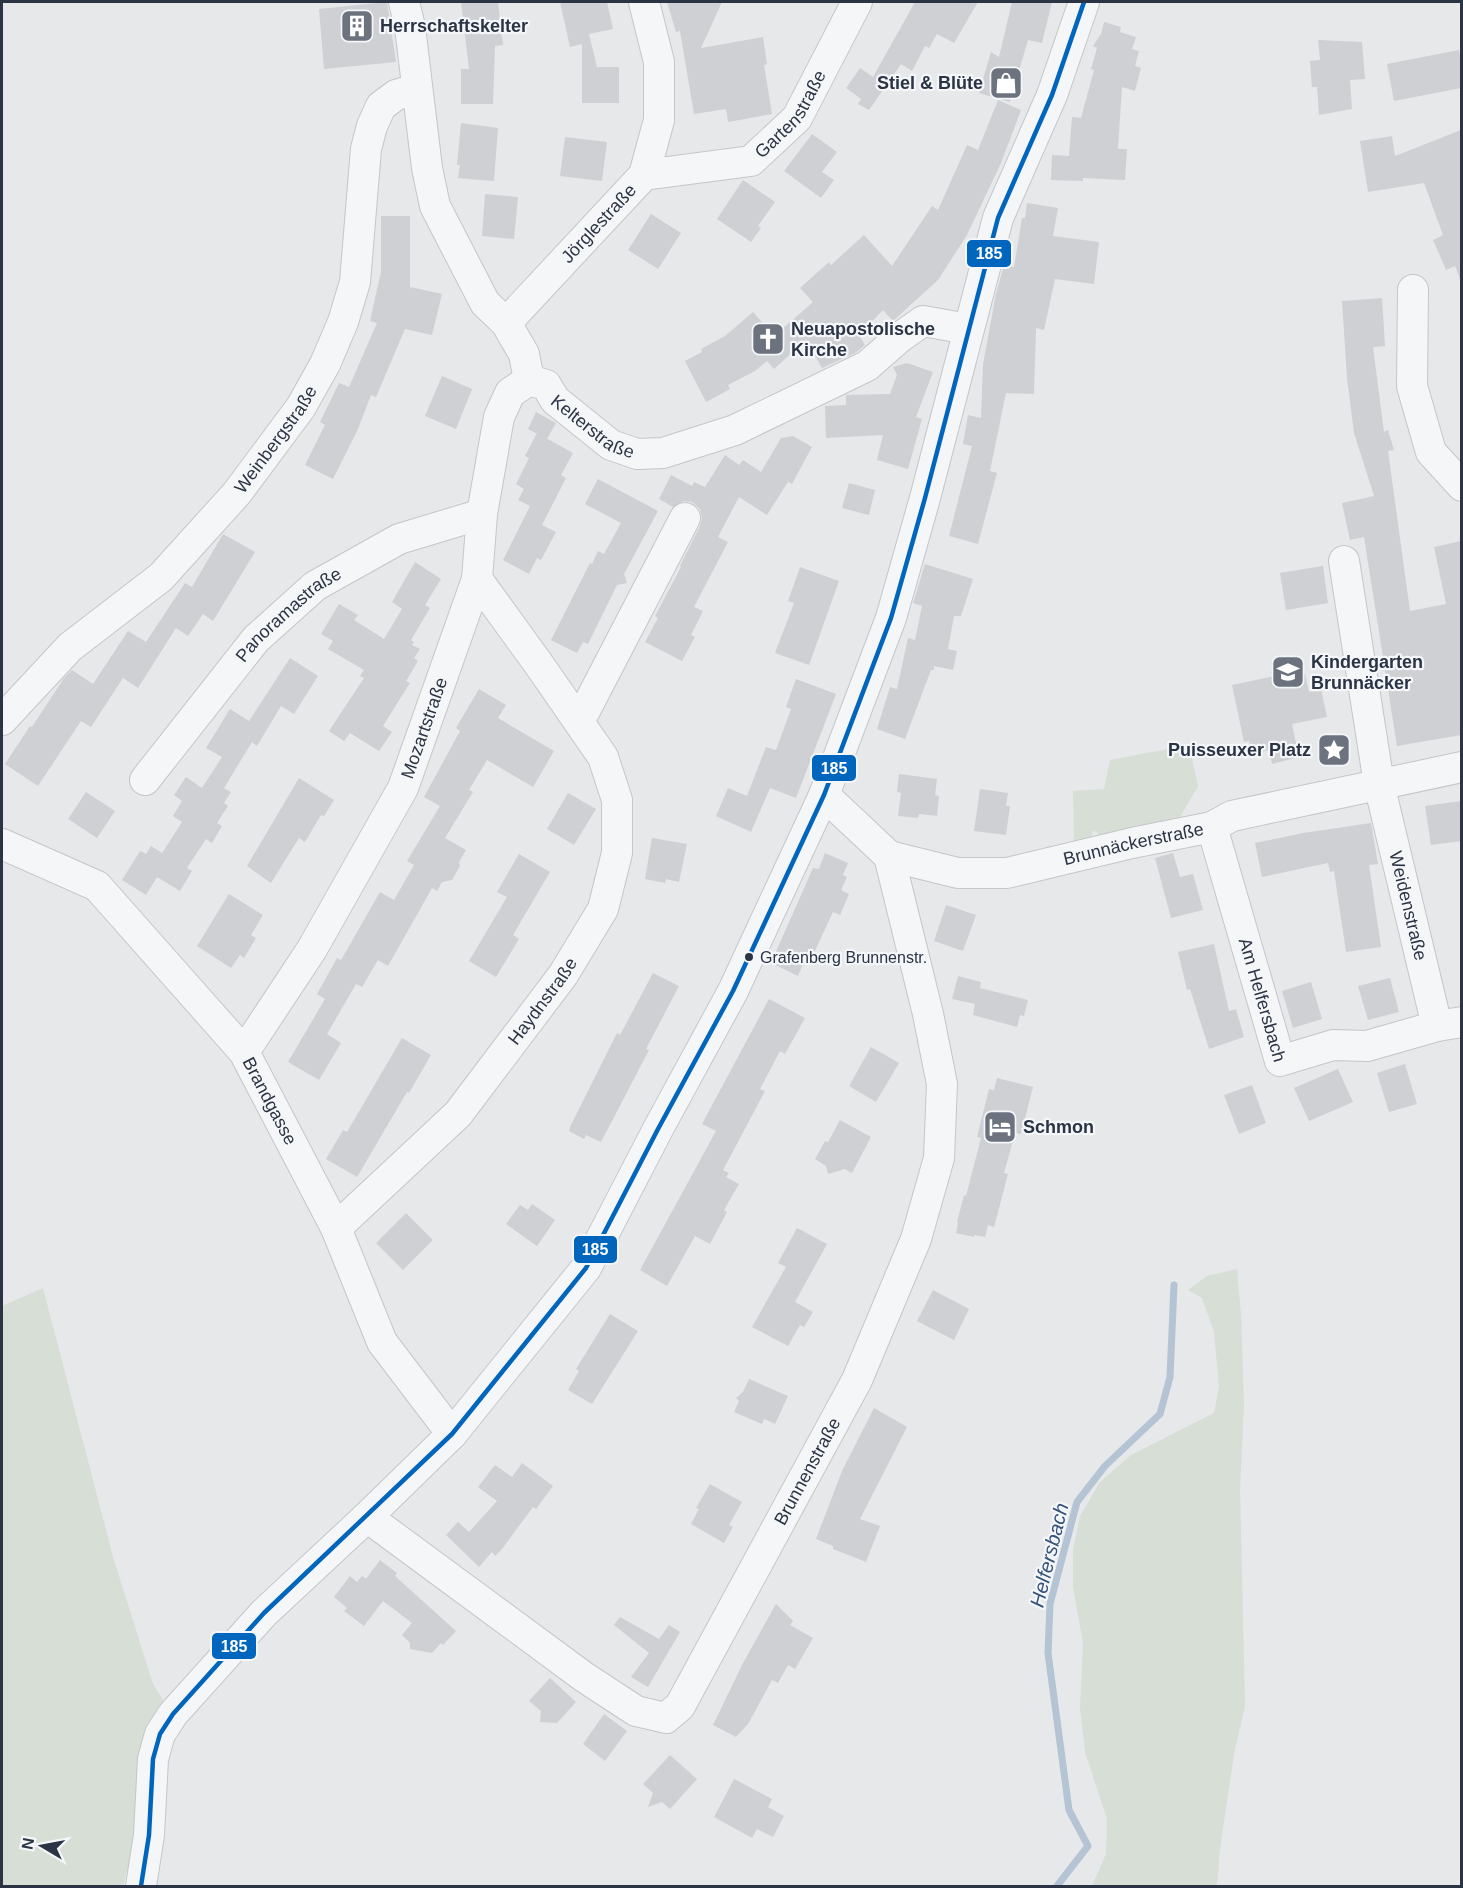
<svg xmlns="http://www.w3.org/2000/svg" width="1463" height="1888" viewBox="0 0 1463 1888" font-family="Arial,sans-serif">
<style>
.green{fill:#d6ded6}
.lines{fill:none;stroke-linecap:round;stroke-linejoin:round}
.stream{stroke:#b4c4d5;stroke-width:7}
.building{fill:#ced0d3}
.minor-casing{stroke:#c4c6c8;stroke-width:32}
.minor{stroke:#f5f6f7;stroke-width:30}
.bus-1-casing{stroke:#f4f6f9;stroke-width:9}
.bus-1{stroke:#0065bd;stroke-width:4.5}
.bus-dot{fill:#2b3445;stroke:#f4f6f9;stroke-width:2}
.labels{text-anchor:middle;stroke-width:4.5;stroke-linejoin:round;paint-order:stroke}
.bus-label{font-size:16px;fill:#2b3445;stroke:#f4f6f9;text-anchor:start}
.poi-label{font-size:18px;font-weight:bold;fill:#2b3445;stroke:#f4f6f9;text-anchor:start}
.street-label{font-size:18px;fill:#2b3445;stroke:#f4f6f9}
.water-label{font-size:20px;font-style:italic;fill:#34527a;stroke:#f4f6f9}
.line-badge{stroke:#f4f6f9;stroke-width:2}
.badge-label{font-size:16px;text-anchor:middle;font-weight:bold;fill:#fff}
</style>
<rect width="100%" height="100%" fill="#e6e8ea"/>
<path class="green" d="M1189,745L1198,786L1180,817L1098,836L1097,831L1092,832V837L1074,842L1073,791L1104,789L1110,760Z
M1237,1269L1241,1315L1244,1403L1240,1489L1245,1706L1234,1754L1220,1849L1217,1886H1092L1106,1854L1107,1819L1085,1752L1080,1708L1083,1643L1073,1587V1550L1080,1516L1100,1482L1131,1455L1214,1413L1219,1387L1214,1332L1202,1298L1188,1290L1207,1276Z
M43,1288L113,1557L153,1684L165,1703L141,1752L132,1850L123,1886H2V1306Z"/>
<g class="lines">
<path class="stream" d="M1057,1886L1088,1846L1069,1810L1048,1653L1050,1604L1077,1502L1105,1466L1160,1414L1170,1377L1174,1285"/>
</g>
<path class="building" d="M387,2L396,62L324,69L319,9Z
M461,2H498L503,45L495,46L493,104H461V69H469Z
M560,2H607L613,29L589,34L597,67H619V103H582V44L570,47Z
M667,2H722L701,48L763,37L767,64L764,65L772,114L728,122L726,109L694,114L680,31L676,32Z
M915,2H978L954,43L937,34L929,48L925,46L912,71L901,64L869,110L858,104L861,99L846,88L860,68L873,77Z
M1012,2H1052L1042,43L1028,40L1010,102L979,93L991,52L999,57Z
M1104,22L1121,27L1120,32L1136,37L1132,49L1139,51L1135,66L1141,68L1135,91L1122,87L1118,149H1127L1125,180L1083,178V181L1051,180L1052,155L1069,156L1072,117L1081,118L1094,70L1091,69L1097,48L1093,46L1101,34Z
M1318,40L1362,42L1365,79L1350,80L1352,109L1319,115L1317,87H1312L1310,61L1320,60Z
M1459,50L1461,61V88L1394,101L1387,64Z
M998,100L1021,110L1001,163L967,235L938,280L893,321L883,310L859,335L865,345L855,353L822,368L806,340L774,369L767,361L755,371L728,385L730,389L706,402L685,361L702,352L701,349L725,336L753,312L774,336L813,302L800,288L829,262L831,265L864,235L892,266L932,206L938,210L967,145L978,150Z
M461,123L498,128L494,181L458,178L460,165H457Z
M1461,130V279H1460L1455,266L1446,270L1433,240L1443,235L1424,183L1368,192L1360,141L1392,136L1395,156Z
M812,134L837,152L822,172L834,180L821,198L784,171Z
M565,137L607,142L602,181L560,176Z
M743,180L775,202L758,226L761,228L751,242L717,219Z
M485,194L518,197L514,239L482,236Z
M1027,203L1058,208L1053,236L1099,242L1094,284L1055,279L1044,330L1036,328L1034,394L1006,393L990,471L997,473L978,544L949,536L972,446L963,444L968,415L981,418L983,364L996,294L1004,265L1014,267L1022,218H1025Z
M651,214L681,233L658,269L628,250Z
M381,216H410V287L442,294L432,335L405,329L376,397L371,395L358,429L333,479L305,465L325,425L320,422L339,383L349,387L377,323L370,321L381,272Z
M1382,298L1385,346L1373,347L1384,432L1388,430L1394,450L1388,451L1410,611L1446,604L1434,547L1461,541V735L1397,746L1364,537L1350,540L1342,503L1374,496L1354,433L1347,378L1342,301Z
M907,363L933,372L916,417L922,419L908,469L877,460L883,435L826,438L825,406L846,405V395L890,394L897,375L893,367Z
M442,376L472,389L456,429L425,416Z
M536,412L556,423L547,439L528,429Z
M537,433L573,453L561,475L566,478L542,525L556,532L541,560L537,558L529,574L503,560L530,506L518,500L524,489L516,484L529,458L525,456Z
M793,436L812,447L792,484L788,482L767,515L739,497L718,537L728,542L694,607L703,611L691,635L695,637L682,661L645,642L658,618L655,616L681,567L680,566L700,526L702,518L700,509L692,502L684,501L673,507L659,499L671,475L692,486L694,482L705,487L725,455L739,465L743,460L761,472L781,438Z
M598,479L658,511L624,574L627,583L617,585L588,644L583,642L577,653L551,640L590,563L592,564L598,551L604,554L621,523L585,504Z
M849,483L875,490L869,515L842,508Z
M223,534L255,552L213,621L203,614L188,636L176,628L138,688L123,678L91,727L81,721L38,786L5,764L30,726L32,727L64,678L72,670L93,684L128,631L146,642L185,583L192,587Z
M415,562L441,579L425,605L430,608L411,640L414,642L412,645L420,649L414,658L418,661L406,681L410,683L383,726L392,732L379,751L350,733L344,741L329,731L364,678L360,676L364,670L328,649L333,641L321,634L339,604L358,615L354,620L384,639L402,609L392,602Z
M925,564L973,579L961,616H954L948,649L957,651L953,670L934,666V670H931L905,739L877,729L890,687L897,689L908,638L915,640L922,606L913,603Z
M1323,566L1328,603L1286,610L1280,573Z
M800,567L839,581L809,665L775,653L794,603L788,601Z
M290,658L318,676L294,714L281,706L257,746L252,742L224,788L231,792L224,803L228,806L217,823L222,826L212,843L206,839L187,868L192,871L180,891L157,877L146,895L122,880L140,851L146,854L151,846L162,853L182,822L173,816L182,801L174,795L186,777L202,788L222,757L206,748L230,709L249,721Z
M1293,672L1294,677L1305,674L1309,692L1321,689L1327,717L1292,724L1299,757L1272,764L1269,750L1252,754L1249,741L1244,742L1232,685Z
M796,679L836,694L796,798L770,788L751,832L716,816L728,788L747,796L766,747L776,750L791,709L786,707Z
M479,689L506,705L498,718L554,751L533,787L487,760L469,790L473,792L445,838L466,850L459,862L460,866L452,880L442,882L437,891L432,888L388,966L378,960L362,987L356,984L327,1034L341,1043L319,1080L288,1062L325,999L317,994L337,958L341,960L380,892L394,900L414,865L407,861L440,806L424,797L460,731L456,728Z
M899,774L937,779L935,795L939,796L937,816L919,814L918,818L898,816L901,793L897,792Z
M299,778L334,800L324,816L321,815L305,842L299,838L271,883L247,866Z
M980,789L1008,793L1006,806H1010L1006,835L974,831Z
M86,792L115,811L97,838L68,819Z
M568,793L596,809L574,845L547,829Z
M1461,801V841L1431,845L1425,806Z
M1371,823L1378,864L1369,865L1381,947L1346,952L1334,871L1330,872L1328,863L1262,877L1255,843L1303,833Z
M652,838L687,844L679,882L666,879L665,883L645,879Z
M825,853L848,863L843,875L847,877L841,890L849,894L840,915L833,912L812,957L807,955L798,976L771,963L813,868L819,869Z
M1173,853L1180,877L1193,874L1203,910L1171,918L1155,858Z
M519,854L550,872L513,935L519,939L496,977L469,961L507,897L497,892Z
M229,894L263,915L251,935L256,938L244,958L240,955L231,968L197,946Z
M946,905L976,915L963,951L934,941Z
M1214,944L1229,1011L1236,1009L1244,1037L1209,1049L1190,989L1187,990L1178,952Z
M653,973L679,986L646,1049L649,1050L601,1142L586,1135L584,1139L569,1131L570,1127L617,1033L620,1035Z
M958,976L981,982L980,988L1028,1000L1024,1016L1020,1015L1017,1027L973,1015L975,1004L952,999Z
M1390,978L1399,1012L1368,1020L1358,986Z
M1311,982L1322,1019L1293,1028L1282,991Z
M769,999L805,1018L785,1054L780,1051L760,1089L765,1091L723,1170L729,1173L726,1177L739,1184L724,1210L727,1212L710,1244L695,1236L667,1286L640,1270L716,1131L702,1124Z
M402,1038L431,1055L409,1093L407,1092L357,1177L326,1159L343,1130L347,1132Z
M871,1047L899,1063L876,1102L849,1086Z
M1405,1064L1417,1104L1389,1112L1377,1073Z
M1338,1069L1353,1102L1309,1121L1294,1088Z
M997,1078L1033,1087L1021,1134L1015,1133L1004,1173L1008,1174L994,1227L988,1225L985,1237L974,1235V1237L956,1233L958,1223L957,1222L964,1195L966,1196L981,1138L977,1137L989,1089L994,1090Z
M1252,1085L1266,1123L1239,1134L1224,1095Z
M840,1120L871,1137L852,1173L845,1169L828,1174L826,1166L815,1159L825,1141L828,1142Z
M532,1204L555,1220L537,1246L506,1224L520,1205L528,1210Z
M406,1213L433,1240L403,1270L376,1243Z
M797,1228L827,1244L795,1302L813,1312L804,1327L800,1325L788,1346L752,1327L786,1267L778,1263Z
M933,1290L969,1309L954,1340L917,1321Z
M610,1314L638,1331L592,1404L568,1390L579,1371L576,1369Z
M749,1379L788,1396L775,1424L764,1419L762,1424L734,1412L739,1401L736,1398L743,1392Z
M874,1408L907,1427L860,1519L880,1526L866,1562L833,1549V1546L816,1539L842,1471Z
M522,1463L553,1486L536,1509L533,1507L502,1549L495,1556L492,1552L479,1567L446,1535L458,1522L469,1532L497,1501L478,1487L495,1465L512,1477Z
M710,1484L742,1502L729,1525L733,1527L724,1543L691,1524L699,1509L696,1508Z
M380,1560L397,1573L395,1576L456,1631L443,1645L441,1643L432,1653L410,1649V1643L402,1635L412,1623L383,1601L364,1626L344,1611L347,1608L334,1597L350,1576L357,1582L362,1576L366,1579Z
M776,1604L793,1621L790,1625L813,1638L795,1669L788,1665L778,1683L772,1680L748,1724L736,1737L713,1725L743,1663Z
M620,1617L659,1639L669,1625L680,1632L648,1687L631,1677L649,1653L614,1625Z
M550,1678L576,1702L557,1723L540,1722L541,1711L529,1701Z
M604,1714L627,1731L605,1761L583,1744Z
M670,1755L697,1779L670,1809L662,1802L648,1807L653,1793L643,1784Z
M734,1779L772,1799L768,1807L784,1816L773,1837L757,1829L752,1838L714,1817Z"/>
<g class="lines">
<defs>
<g id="minor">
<path d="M404,2L410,27L427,168L435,206L485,303L506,323L524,354L529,380"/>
<path id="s1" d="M644,175L751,161L797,118L857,2"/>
<path d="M1413,290L1412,386L1431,452L1462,486"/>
<path id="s2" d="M506,323L644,175L659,120V62L644,2"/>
<path id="s3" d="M529,380L546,385L555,400L611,445L637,454L663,453L735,430L867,366L899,338L923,321L968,329"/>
<path id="s4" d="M1344,561L1379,784L1437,1026"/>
<path id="s5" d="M2,720L70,647L161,577L237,493L301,407L325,364L343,322L355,282L366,149L372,126L381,106L396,95L417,89"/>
<path d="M579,722L685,518"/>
<path id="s6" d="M145,780L256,639L315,586L399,539L482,514"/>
<path id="s7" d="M824,795L889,856L958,873H1007L1132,843L1212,827L1232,816L1462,767"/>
<path id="s8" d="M1212,827L1280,1061L1333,1045L1367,1046L1437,1026L1462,1022"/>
<path id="s9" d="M2,844L97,886L244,1052L336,1228L382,1342L452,1434"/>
<path id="s10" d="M244,1052L312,949L403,788L477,579L482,514L499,417L510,393L529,380"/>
<path id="s11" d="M336,1228L458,1114L563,975L603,909L617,853V800L603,757L540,666L477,579"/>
<path id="s12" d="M367,1517L584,1677L636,1711L666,1718L680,1706L857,1380L916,1239L939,1158L942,1084L928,1014L889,856"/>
<path d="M141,1886L149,1835L153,1759L160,1734L173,1714L264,1613L367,1517L452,1434L586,1268L658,1129L733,991L824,795L891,618L925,498L998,218L1052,95L1084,2"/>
</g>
</defs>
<use href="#minor" class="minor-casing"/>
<use href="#minor" class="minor"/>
<defs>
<path id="bus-1" d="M141,1886L149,1835L153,1759L160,1734L173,1714L264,1613L452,1434L586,1268L658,1129L733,991L824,795L891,618L925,498L998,218L1052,95L1084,2"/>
</defs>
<use href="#bus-1" class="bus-1-casing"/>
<use href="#bus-1" class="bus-1"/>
</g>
<defs>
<symbol id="building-square" viewBox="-11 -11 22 22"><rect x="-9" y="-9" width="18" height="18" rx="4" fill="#6c737f" stroke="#f4f6f9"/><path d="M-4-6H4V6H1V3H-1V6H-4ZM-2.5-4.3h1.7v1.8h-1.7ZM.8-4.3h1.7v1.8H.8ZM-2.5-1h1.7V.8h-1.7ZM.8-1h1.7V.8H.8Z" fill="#fff"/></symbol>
<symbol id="shop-square" viewBox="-11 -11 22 22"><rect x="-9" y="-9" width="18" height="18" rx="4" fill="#6c737f" stroke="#f4f6f9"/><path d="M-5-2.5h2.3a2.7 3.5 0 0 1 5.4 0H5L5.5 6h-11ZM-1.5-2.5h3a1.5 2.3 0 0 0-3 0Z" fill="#fff"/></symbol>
<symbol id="church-square" viewBox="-11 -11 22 22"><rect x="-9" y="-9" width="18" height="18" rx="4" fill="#6c737f" stroke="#f4f6f9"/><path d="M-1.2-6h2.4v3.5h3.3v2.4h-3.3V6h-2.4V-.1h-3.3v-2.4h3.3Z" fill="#fff"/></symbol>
<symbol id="school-square" viewBox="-11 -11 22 22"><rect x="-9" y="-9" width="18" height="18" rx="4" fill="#6c737f" stroke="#f4f6f9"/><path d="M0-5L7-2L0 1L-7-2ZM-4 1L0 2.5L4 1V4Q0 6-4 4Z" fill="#fff"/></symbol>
<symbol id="sight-square" viewBox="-11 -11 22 22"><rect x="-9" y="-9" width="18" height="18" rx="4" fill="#6c737f" stroke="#f4f6f9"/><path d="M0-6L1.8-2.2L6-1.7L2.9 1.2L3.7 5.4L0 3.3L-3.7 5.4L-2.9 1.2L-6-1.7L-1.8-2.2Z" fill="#fff"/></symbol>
<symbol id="hotel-square" viewBox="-11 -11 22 22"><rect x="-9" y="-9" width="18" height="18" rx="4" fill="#6c737f" stroke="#f4f6f9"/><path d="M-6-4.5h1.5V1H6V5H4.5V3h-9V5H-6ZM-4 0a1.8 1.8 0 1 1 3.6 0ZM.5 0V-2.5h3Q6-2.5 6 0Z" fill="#fff"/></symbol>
</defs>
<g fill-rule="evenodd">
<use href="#building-square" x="338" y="7" width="38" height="38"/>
<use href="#shop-square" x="987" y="64" width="38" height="38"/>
<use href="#church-square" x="749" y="320" width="38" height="38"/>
<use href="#school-square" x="1269" y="653" width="38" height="38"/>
<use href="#sight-square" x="1315" y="731" width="38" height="38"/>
<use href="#hotel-square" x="981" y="1108" width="38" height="38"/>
</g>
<circle class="bus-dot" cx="749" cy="957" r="5"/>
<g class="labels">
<g class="bus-label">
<text x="760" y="963">Grafenberg Brunnenstr.</text>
</g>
<g class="poi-label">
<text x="380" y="32">Herrschaftskelter</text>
<text x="983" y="89" text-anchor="end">Stiel &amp; Blüte</text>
<text x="791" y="335">Neuapostolische<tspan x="791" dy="21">Kirche</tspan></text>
<text x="1311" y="668">Kindergarten<tspan x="1311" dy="21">Brunnäcker</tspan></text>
<text x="1311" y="756" text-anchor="end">Puisseuxer Platz</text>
<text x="1023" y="1133">Schmon</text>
</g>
<g class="street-label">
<text dy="6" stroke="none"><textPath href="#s1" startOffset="170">Gartenstraße</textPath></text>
<text dy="6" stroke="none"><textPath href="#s2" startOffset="136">Jörglestraße</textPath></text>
<text dy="6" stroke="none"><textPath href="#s3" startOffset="82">Kelterstraße</textPath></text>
<text dy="6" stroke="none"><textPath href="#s5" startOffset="394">Weinbergstraße</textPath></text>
<text dy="6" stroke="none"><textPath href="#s6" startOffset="220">Panoramastraße</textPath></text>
<text dy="6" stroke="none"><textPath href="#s10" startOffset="372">Mozartstraße</textPath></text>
<text dy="6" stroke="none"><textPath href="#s7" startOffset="339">Brunnäckerstraße</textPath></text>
<text dy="6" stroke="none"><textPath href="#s4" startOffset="351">Weidenstraße</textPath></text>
<text dy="6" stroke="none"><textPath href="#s8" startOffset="180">Am Helfersbach</textPath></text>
<text dy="6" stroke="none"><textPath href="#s11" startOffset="308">Haydnstraße</textPath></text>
<text dy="6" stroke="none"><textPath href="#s9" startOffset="381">Brandgasse</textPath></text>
<text dy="6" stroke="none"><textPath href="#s12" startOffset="648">Brunnenstraße</textPath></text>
</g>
<g class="water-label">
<text transform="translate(1049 1555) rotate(-76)" y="7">Helfersbach</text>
</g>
</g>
<g class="line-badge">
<rect x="966" y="239" width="46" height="29" rx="6" fill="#0065bd"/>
<rect x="811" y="754" width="46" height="28" rx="6" fill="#0065bd"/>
<rect x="573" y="1235" width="45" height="29" rx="6" fill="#0065bd"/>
<rect x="211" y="1632" width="46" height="28" rx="6" fill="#0065bd"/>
</g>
<g class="badge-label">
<text x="989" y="259">185</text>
<text x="834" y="774">185</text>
<text x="595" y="1255">185</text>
<text x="234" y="1652">185</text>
</g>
<rect width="1463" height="1888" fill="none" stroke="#2b3445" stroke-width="6"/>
<g transform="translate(42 1846) rotate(280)" stroke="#f4f6f9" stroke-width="4.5" paint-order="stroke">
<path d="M0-4.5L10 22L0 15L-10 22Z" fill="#2b3445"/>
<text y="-9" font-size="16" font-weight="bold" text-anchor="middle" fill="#2b3445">N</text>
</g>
</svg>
